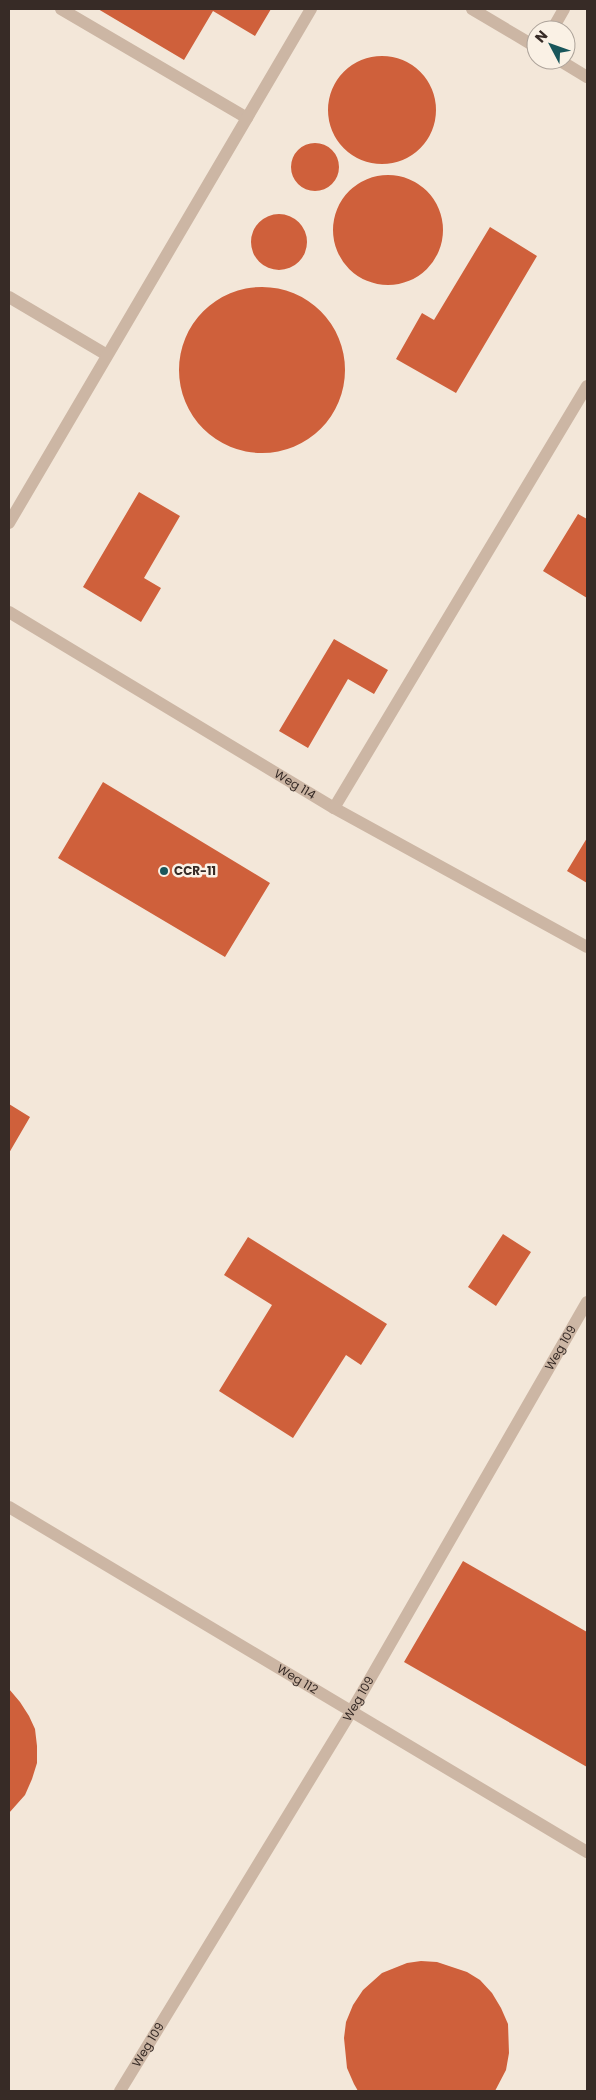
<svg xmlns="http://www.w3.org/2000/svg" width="596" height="2100" viewBox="0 0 596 2100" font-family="Poppins,sans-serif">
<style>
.building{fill:#cf603b}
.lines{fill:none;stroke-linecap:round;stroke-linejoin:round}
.service{stroke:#ccb6a4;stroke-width:12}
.poi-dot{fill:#19565b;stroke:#faf1e5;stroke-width:2}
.labels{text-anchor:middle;stroke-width:5;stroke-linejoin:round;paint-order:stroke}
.street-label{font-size:12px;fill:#372b26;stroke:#faf1e5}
.poi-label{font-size:12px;font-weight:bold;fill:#372b26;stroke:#faf1e5;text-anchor:start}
</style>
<rect width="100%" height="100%" fill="#f3e7d9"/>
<path class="building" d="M98,9H271L255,36L213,11L184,60Z
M328 110a54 54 0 1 1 108 0a54 54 0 1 1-108 0Z
M291 167a24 24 0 1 1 48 0a24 24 0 1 1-48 0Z
M333 230a55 55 0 1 1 110 0a55 55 0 1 1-110 0Z
M251 242a28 28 0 1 1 56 0a28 28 0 1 1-56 0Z
M490,227L537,256L456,393L396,359L422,313L434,320Z
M179 370a83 83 0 1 1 166 0a83 83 0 1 1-166 0Z
M139,492L180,516L144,578L161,588L141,622L83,587Z
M578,514L587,519V598L543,571Z
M334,639L388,670L374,694L348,679L308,748L279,731Z
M103,782L270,883L225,957L58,858Z
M587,838V883L567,871Z
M9,1104L30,1117L9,1153Z
M503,1234L531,1252L496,1306L468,1287Z
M248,1237L387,1324L361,1365L346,1355L293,1438L219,1391L272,1305L224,1275Z
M463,1561L587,1632V1767L404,1662Z
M9,1689L20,1702L29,1716L35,1729L37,1746V1763L32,1779L25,1795L9,1813Z
M421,1961L437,1962L467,1972L480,1980L492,1993L501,2008L508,2024L509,2053L506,2070L495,2091H358L354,2084L347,2068L344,2038L346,2022L353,2005L363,1990L382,1973L407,1963Z"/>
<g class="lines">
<g class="service">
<path d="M61,9L247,118"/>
<path d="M472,9L536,47"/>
<path d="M552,30L564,9"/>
<path d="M559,60L587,77"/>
<path d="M9,297L107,355"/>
<path d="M9,523L311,9"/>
<path id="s1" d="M9,612L334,808L587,947"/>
<path d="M334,808L587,386"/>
<path id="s2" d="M9,1507L587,1852"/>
<path id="s3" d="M120,2091L351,1712L587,1302"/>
</g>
</g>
<circle class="poi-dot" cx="164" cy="871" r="5"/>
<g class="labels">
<g class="street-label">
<text dy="4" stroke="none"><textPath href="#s1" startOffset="334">Weg 114</textPath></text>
<text dy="4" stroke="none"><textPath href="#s3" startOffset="864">Weg 109</textPath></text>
<text dy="4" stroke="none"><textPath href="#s2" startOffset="336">Weg 112</textPath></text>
<text dy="4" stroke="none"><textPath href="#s3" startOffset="459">Weg 109</textPath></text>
<text dy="4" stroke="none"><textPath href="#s3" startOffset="54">Weg 109</textPath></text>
</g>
<g class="poi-label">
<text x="174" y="875">CCR-11</text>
</g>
</g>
<rect width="596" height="2100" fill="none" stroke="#372b26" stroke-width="20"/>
<g transform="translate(551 45) rotate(311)"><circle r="24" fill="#faf1e5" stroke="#aca299"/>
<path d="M0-4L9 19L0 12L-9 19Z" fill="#19565b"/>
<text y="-8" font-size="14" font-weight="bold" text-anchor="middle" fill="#372b26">N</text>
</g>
</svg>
